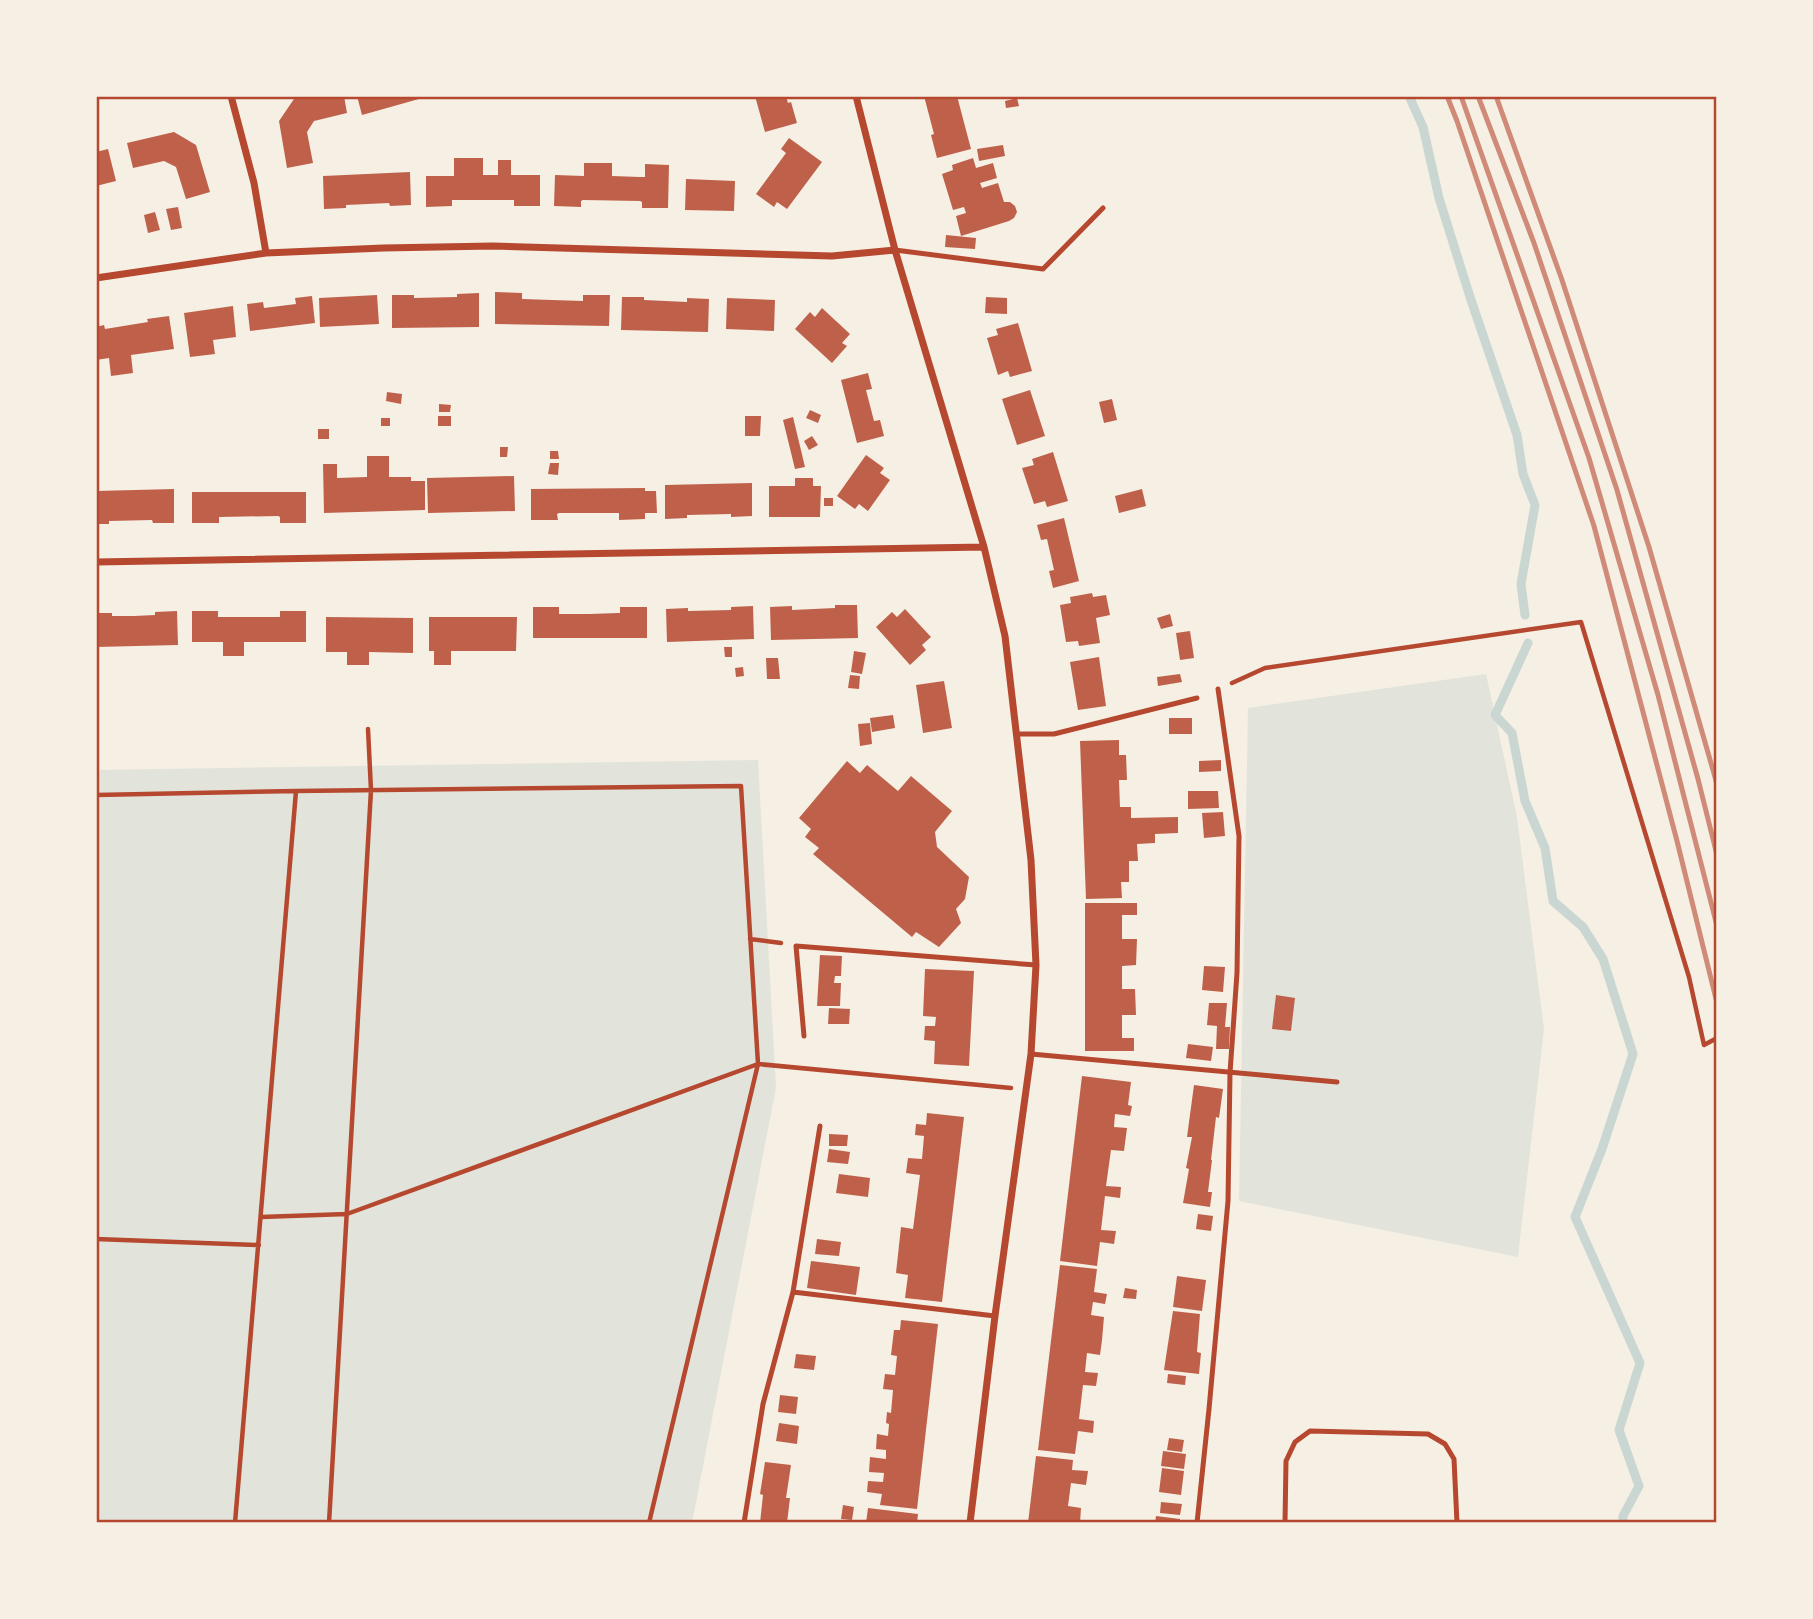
<svg xmlns="http://www.w3.org/2000/svg" width="1813" height="1619" viewBox="0 0 1813 1619" font-family="'DejaVu Sans',sans-serif">
<style>
.green{fill:#e2e4dc}
.lines{fill:none;stroke-linecap:round;stroke-linejoin:round}
.stream{stroke:#c9d6d2;stroke-width:9}
.building{fill:#bf614a}
.path{stroke:#b5482f;stroke-width:4.5}
.service{stroke:#b5482f;stroke-width:5}
.minor{stroke:#b5482f;stroke-width:7}
.rail{stroke:#cf8b77;stroke-width:5}
.neatline{fill:none;stroke:#b5482f;stroke-width:2.5}
</style>
<rect width="100%" height="100%" fill="#f6efe4"/>
<path class="green" d="M1486,674L1517,817L1544,1029L1518,1257L1239,1201L1248,708Z
M758,760L776,1088L692,1523H96V770Z"/>
<g class="lines">
<path class="stream" d="M1409,96L1423,127L1439,198L1471,300L1517,435L1523,474L1535,505L1521,584L1525,615
M1528,643L1495,715L1512,733L1525,801L1545,848L1553,901L1583,927L1603,959L1633,1054L1602,1149L1575,1217L1640,1363L1619,1430L1639,1486L1623,1516V1523"/>
</g>
<path class="building" d="M308,96H344L347,113L314,121L307,132L313,163L287,168L279,121L294,99Z
M357,96H426V97L362,115Z
M755,96H786L788,103L791,102L797,123L765,132Z
M924,96H957L971,149L937,158L931,135L934,134Z
M1017,98L1019,106L1006,108L1005,101Z
M174,132L196,145L210,192L186,199L176,167L164,161L133,168L127,143Z
M789,138L822,162L787,209L777,202L774,207L756,194L786,153L781,149Z
M1003,145L1005,156L979,161L977,149Z
M108,149L116,181L96,186V152Z
M454,158H483V175H498V160H511V175H540V206H514V200H452V206L426,207V176H454Z
M973,158L976,168L993,163L997,178L980,183L982,188L998,183L1004,202H1010L1015,206L1017,212L1014,218L1009,221L961,236L956,216L966,213L964,207L953,210L942,174L953,170L952,165Z
M584,163H612V176L640,177H645V164L669,165L668,208H642V202L640,201L583,200L581,201V207L554,206L555,175L584,176Z
M410,172L411,205L390,206L389,203L346,205V208L324,209L323,176Z
M686,179L735,181L734,211L685,210Z
M178,207L182,228L171,230L166,209Z
M155,212L160,230L148,233L144,215Z
M946,235L976,238L975,249L945,247Z
M495,292L522,293V299L583,301V295H610L609,326L495,324Z
M479,293V327L392,328V295H414V298L457,297V294Z
M377,295L379,324L320,327L319,298Z
M312,296L315,323L250,331L247,304L263,302L264,308L296,304L295,298Z
M622,297H644V300L687,302V298L709,299L708,332L621,330Z
M986,297L1007,298V314L985,313Z
M727,298L775,300L774,331L726,329Z
M233,306L236,337L213,340L215,354L190,357L184,313Z
M822,308L850,334L842,343L847,346L832,363L795,329L810,312L815,317Z
M169,316L174,349L131,355L133,373L111,376L109,358L96,360V327L104,325L105,329L148,322L147,319Z
M1018,323L1032,371L1010,377L1008,371L998,375L987,338L998,335L996,329Z
M868,373L872,389L866,390L874,421L880,420L884,436L857,443L841,380Z
M1030,390L1045,436L1017,445L1002,399Z
M387,392L402,394L401,404L386,401Z
M1112,399L1117,420L1104,423L1099,402Z
M439,404L451,405L450,412H439Z
M810,410L821,415L818,423L806,418Z
M438,416H451V426H438Z
M745,416H761L760,436H745Z
M793,417L805,467L795,469L783,420Z
M381,418H390V426H381Z
M318,429H329V439H318Z
M812,436L818,445L809,450L804,441Z
M500,447H508L507,457H500Z
M550,451H558L559,459H550Z
M1053,452L1068,501L1047,507L1045,501L1034,504L1022,468L1034,465L1032,459Z
M866,455L884,468L880,473L890,480L868,511L859,504L855,509L837,496Z
M367,456H389V477H411V481H425V510L324,513L323,464H337V478L367,477Z
M550,463H559L558,475L548,474Z
M514,476L515,511L428,513L427,478Z
M795,478H813V486H821L820,517H769V486H795Z
M752,483V516L731,517V514L687,515V518L665,519V485Z
M645,488V491H656L657,513H645V519L619,520V513H559L557,514L558,520H531V489Z
M174,489V523H153L152,520L109,521V524H96V491Z
M1142,489L1146,506L1119,513L1115,496Z
M192,492H306V523H280V517L278,516L219,517V523H192Z
M824,498H833V506H824Z
M1064,518L1079,581L1053,588L1049,571L1054,570L1047,539L1041,540L1037,525Z
M1092,593L1093,597L1106,595L1110,615L1096,618L1100,643L1079,646L1078,641L1066,642L1060,605L1071,603L1070,597Z
M835,605H857L858,638L771,640L770,607L792,606V610L835,608Z
M753,606L754,639L667,642L666,609L688,608V611L731,610V607Z
M533,607H559V614H590L618,613H620V607H647V638H533Z
M905,609L931,637L922,645L926,650L910,665L876,627L892,612L897,617Z
M177,611L178,645L96,647V613H112V616H134L155,615V612Z
M192,611H218V617H280V611H306V642H244V656H223V642H192Z
M1170,614L1173,626L1161,629L1157,618Z
M326,617L413,618V653L369,652V665H347V652H326Z
M429,617H517L516,651H451V665H434V651H429Z
M1190,631L1194,658L1180,660L1176,633Z
M724,647H732V657H725Z
M854,651L866,653L862,674L851,672Z
M1099,657L1106,706L1078,710L1070,662Z
M766,658H778L780,679H767Z
M743,667L744,676L736,677L735,668Z
M1180,674L1182,682L1158,686L1157,677Z
M850,675L860,676L859,689L848,688Z
M944,681L952,728L923,733L916,685Z
M893,715L895,728L872,732L870,718Z
M1169,718H1192V734H1169Z
M870,723L872,744L860,746L858,724Z
M1119,740V755H1126L1127,780H1119L1120,807H1131V818L1178,817V833L1155,834V843L1137,844L1138,861H1129V882H1121L1122,898L1086,899L1080,741Z
M1221,760V771L1199,772V761Z
M847,761L860,773L867,765L898,791L911,776L952,811L935,832L937,847L969,877L965,899L956,909L961,923L939,947L916,932L912,937L813,854L819,848L805,837L811,829L799,818Z
M1188,791H1218L1219,808L1188,809Z
M1223,812L1225,836L1204,838L1202,813Z
M1085,903H1137V915H1122V939H1137L1136,965L1122,966V989H1135L1136,1015H1122V1038H1134V1051H1085Z
M820,955L842,956L841,976H835L834,983H841L840,1006H817Z
M1204,966L1225,967L1223,992L1202,990Z
M925,969L974,971L969,1066L934,1064L935,1041L924,1040L925,1026H935L936,1017L923,1016Z
M1276,995L1295,998L1291,1031L1272,1029Z
M1209,1003H1227L1225,1027H1230L1229,1049H1216L1217,1026L1207,1025Z
M829,1008L850,1009L849,1024H828Z
M1188,1044L1213,1047L1211,1061L1186,1058Z
M1082,1076L1131,1082L1128,1105L1132,1106L1130,1116L1115,1114L1114,1127L1127,1128L1124,1151L1111,1150L1106,1186L1121,1187L1120,1198L1105,1196L1101,1230L1116,1231L1114,1244L1100,1242L1097,1266L1060,1261Z
M1194,1085L1223,1089L1219,1118L1216,1117L1211,1160H1212L1208,1192H1212L1210,1207L1183,1203L1189,1169L1186,1168L1192,1137H1187Z
M927,1113L964,1117L942,1302L905,1298L908,1275L896,1273L901,1227L913,1229L920,1175L906,1173L908,1158L922,1159L924,1136L915,1135L916,1124L926,1125Z
M829,1134L848,1135L847,1146H829Z
M829,1149L850,1152L848,1164L827,1162Z
M839,1174L870,1178L868,1197L836,1193Z
M1198,1214L1213,1216L1211,1231L1196,1229Z
M817,1239L841,1242L839,1256L815,1254Z
M811,1261L860,1267L856,1295L807,1288Z
M1060,1265L1097,1269L1094,1292L1107,1294L1105,1304L1093,1302L1091,1315L1104,1317L1102,1340L1100,1355L1087,1353L1085,1372L1098,1373L1096,1386L1083,1385L1079,1419L1094,1421L1093,1433L1078,1431L1075,1454L1038,1450Z
M1177,1276L1206,1280L1202,1311L1173,1307Z
M1125,1288L1137,1290L1136,1299L1123,1298Z
M1173,1311L1200,1314L1197,1352L1201,1353L1199,1374L1164,1370Z
M901,1320L938,1324L917,1509L880,1505L882,1494L867,1492L868,1481L883,1482L884,1473L869,1472L870,1457L886,1459V1450L876,1449L877,1434L888,1436L889,1424L886,1423L887,1412L891,1413L893,1390L883,1389L885,1374L895,1375L897,1356L891,1355L894,1330H900Z
M796,1354L816,1356L814,1370L794,1368Z
M1168,1374L1186,1376L1185,1385L1167,1383Z
M780,1395L798,1397L796,1414L778,1412Z
M779,1423L799,1426L797,1444L776,1441Z
M1169,1438L1184,1440L1182,1452L1167,1450Z
M1163,1451L1186,1454L1184,1469L1161,1466Z
M1036,1456L1073,1460L1072,1470L1088,1471L1086,1485L1071,1483L1068,1506L1081,1508L1080,1523H1028Z
M765,1462L791,1465L786,1498H790L787,1523H760L763,1495L760,1494Z
M1162,1468L1184,1471L1181,1495L1159,1492Z
M1161,1502L1182,1504L1180,1515L1160,1513Z
M843,1505L854,1507L852,1520L841,1519Z
M868,1508L918,1514L917,1523H866Z
M1156,1516L1180,1519V1523H1155Z"/>
<g class="lines">
<path class="path" d="M1232,683L1265,668L1581,622L1689,977L1704,1045L1717,1038
M296,791L741,786L758,1064L649,1523
M96,795L296,791L235,1523
M750,939L781,943
M261,1217L347,1214L758,1064L1011,1088
M96,1239L259,1245
M329,1523L371,790L368,729"/>
<path class="service" d="M895,250L1043,269L1103,208
M1017,734H1054L1197,698
M804,1036L796,946L1036,965
M1031,1054L1337,1082
M793,1292L995,1316
M744,1523L763,1404L793,1292L820,1126
M1197,1523L1209,1409L1228,1201L1230,1073L1237,973L1239,836L1218,689
M1285,1523L1286,1461L1295,1442L1310,1431L1428,1434L1445,1444L1454,1459L1457,1523"/>
<path class="minor" d="M231,96L254,183L266,253
M856,96L895,250L984,547L1005,636L1031,860L1036,965L1031,1054L995,1316L970,1523
M96,278L266,253L383,248L493,246L832,256L895,250
M96,562L984,547"/>
<path class="rail" d="M1447,96L1457,121L1594,526L1677,841L1717,1003
M1461,96L1589,458L1658,695L1717,926
M1478,96L1534,243L1617,490L1698,779L1717,855
M1496,96L1562,280L1649,547L1717,784"/>
</g>
<rect width="1813" height="1619" fill="none" stroke="#f6efe4" stroke-width="196"/>
<rect x="98" y="98" width="1617" height="1423" class="neatline"/>
</svg>
